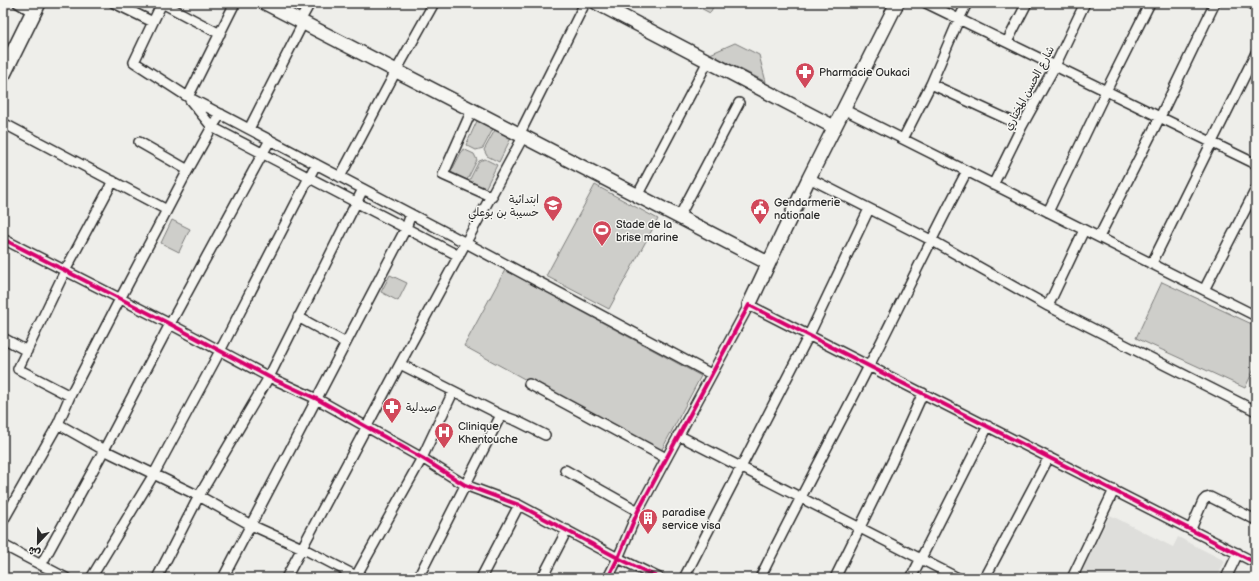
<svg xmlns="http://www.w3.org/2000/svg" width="1259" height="581" viewBox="0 0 1259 581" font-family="'Balsamiq Sans','Playpen Sans Arabic',sans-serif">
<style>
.built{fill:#dededb}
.green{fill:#cececa;stroke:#7c7c7a}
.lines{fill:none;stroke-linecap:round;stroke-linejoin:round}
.street-casing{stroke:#2b2b2b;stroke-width:12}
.secondary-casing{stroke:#2b2b2b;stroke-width:16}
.primary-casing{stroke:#2b2b2b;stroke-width:18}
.street{stroke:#f6f6f2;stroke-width:9}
.secondary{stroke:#f6f6f2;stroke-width:13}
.primary{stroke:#f6f6f2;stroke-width:15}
.cycleway-casing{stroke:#f6f6f2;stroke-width:6}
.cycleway{stroke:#d6006c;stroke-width:4}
.labels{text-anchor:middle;stroke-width:3;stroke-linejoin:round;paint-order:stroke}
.poi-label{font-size:11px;fill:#2b2b2b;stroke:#f6f6f2;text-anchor:start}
.street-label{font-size:11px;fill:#2b2b2b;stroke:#f6f6f2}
</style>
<rect width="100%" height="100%" fill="#eeeeea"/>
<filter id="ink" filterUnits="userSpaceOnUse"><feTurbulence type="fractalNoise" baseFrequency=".025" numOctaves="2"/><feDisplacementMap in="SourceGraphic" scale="8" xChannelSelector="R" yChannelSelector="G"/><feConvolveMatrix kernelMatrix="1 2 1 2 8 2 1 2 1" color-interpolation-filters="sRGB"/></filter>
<g filter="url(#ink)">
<path class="built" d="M1110,515L1173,547L1178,537L1225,561L1217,578H1078Z"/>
<path class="green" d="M691,3H715L710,13Z
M735,43L759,55L766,82L710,54Z
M477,121L493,129L483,148L476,150L466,145Z
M495,130L511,138L499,162L487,156L484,150Z
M463,149L474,154L477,160L467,180L451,172Z
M485,159L497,165L485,189L469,181L479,161Z
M595,185L658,219L609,309L546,276Z
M172,220L190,229L179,252L161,243Z
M505,270L701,376L660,453L464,346Z
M390,275L407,283L398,301L381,292Z
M1162,282L1256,326V365L1245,388L1136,338Z"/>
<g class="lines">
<defs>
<path id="street" d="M18,3L33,12
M114,3L153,22
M162,3L134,62L188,97L466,243L711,374
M162,3L220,34
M926,3L1256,164
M1251,3L1256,6
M300,21L310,3
M1007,42L1027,3
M931,84L1022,126
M188,97L235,3
M190,100L212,127L459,256
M843,109L1256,316
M472,110L443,175L492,197
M3,123L167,210
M249,129L303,23
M519,135L585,3
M903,139L931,84L959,19L967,3
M139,142L188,170
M340,177L396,71L434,3
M809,178L931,240L1048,306L1256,411
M993,185L1022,126L1055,66L1085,3
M637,196L708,61
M1048,212L1106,91L1150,3
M679,217L739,103
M1099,237L1160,117L1215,3
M3,239L170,324L269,377L317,399L422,458L465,485L519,505L618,558L659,578
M1152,263L1256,53
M1204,290L1256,189
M1048,306L1084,230
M298,317L346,343
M3,338L27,351
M400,364L501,415L418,578
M529,384L666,458
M70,396L18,369L65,271L113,181
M501,415L517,421L545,435
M58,424L104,450L199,496L251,525L302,548L360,578
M678,435L958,578
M565,470L638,511
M3,521L58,424L70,396L120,299L188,170L212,127L221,114
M1191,529L1203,501L1206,498L1210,497L1256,520
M3,545L66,578
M41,565L104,450L170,324L270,140
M91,578L154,474L220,351L316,164
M157,578L199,496L269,377L363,189
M223,578L406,228L411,214
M286,578L400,364L523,137
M355,578L422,458L453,392
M481,578L519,505
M542,578L567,530
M608,578L618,558L638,511L749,305L1256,563
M684,578L809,335L869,209
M760,578C795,507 833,437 869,366C902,301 933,235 967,171
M835,578L892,462L923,393
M911,578L988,426
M985,578L1049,457
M1072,578L1114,490
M1226,578L1238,553"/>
<path id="secondary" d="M265,3L768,263
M597,3L834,127
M749,305L809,178L897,3"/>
<path id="primary" d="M3,74L38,3"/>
</defs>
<use href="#street" class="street-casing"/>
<use href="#secondary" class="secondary-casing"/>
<use href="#primary" class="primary-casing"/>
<use href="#street" class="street"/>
<use href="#secondary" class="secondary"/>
<use href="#primary" class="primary"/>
<defs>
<path id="cycleway" d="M3,239L170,324L269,377L317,399L422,458L465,485L519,505L618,558L659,578
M608,578L618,558L638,511L749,305L1256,563"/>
</defs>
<use href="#cycleway" class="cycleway-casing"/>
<use href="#cycleway" class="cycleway"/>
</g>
</g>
<defs>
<symbol id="pharmacy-pin" viewBox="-11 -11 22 30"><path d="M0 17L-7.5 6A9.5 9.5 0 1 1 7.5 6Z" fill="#d1495b" stroke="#f6f6f2"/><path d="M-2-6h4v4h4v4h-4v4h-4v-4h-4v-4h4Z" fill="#fff"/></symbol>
<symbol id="school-pin" viewBox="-11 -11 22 30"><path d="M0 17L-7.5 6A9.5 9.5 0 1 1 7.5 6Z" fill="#d1495b" stroke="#f6f6f2"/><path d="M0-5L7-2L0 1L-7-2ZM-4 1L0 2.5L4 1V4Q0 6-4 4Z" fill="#fff"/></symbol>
<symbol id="civic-pin" viewBox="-11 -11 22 30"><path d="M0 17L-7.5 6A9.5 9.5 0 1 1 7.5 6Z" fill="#d1495b" stroke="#f6f6f2"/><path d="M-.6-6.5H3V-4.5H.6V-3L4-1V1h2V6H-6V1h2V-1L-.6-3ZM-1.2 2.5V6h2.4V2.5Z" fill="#fff"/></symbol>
<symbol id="stadium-pin" viewBox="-11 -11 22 30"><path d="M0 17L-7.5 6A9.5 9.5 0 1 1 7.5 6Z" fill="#d1495b" stroke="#f6f6f2"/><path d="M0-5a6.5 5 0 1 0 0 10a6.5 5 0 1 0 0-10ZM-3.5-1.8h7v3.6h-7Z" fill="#fff"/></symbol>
<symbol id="hospital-pin" viewBox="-11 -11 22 30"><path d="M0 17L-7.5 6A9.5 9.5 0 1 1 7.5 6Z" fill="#d1495b" stroke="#f6f6f2"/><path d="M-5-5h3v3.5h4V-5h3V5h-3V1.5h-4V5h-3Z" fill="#fff"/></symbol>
<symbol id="building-pin" viewBox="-11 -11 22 30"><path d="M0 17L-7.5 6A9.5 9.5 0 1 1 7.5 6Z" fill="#d1495b" stroke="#f6f6f2"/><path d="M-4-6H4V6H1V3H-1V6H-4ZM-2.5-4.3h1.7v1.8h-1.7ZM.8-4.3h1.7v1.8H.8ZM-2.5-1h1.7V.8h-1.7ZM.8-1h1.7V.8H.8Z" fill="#fff"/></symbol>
</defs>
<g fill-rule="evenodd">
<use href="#pharmacy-pin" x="794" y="61" width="22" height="30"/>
<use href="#school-pin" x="542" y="194" width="22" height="30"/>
<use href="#civic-pin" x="749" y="197" width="22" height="30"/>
<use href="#stadium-pin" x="591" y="219" width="22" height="30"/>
<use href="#pharmacy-pin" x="381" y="396" width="22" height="30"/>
<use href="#hospital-pin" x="433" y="421" width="22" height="30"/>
<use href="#building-pin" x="637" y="507" width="22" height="30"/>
</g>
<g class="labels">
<g class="poi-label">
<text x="819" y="76">Pharmacie Oukaci</text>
<text x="539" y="203" text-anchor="end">ابتدائية<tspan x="539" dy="13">حسيبة بن بوعلي</tspan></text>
<text x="774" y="206">Gendarmerie<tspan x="774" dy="13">nationale</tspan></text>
<text x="616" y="228">Stade de la<tspan x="616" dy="13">brise marine</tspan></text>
<text x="406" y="411">صيدلية</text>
<text x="458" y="430">Clinique<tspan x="458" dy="13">Khentouche</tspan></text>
<text x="662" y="516">paradise<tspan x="662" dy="13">service visa</tspan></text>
</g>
<g class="street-label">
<text transform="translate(1029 88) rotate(-62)" y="4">شارع الحسن المختاري</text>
</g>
</g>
<rect width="1259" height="581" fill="none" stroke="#f6f6f2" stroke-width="16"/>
<rect x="8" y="8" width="1243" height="565" fill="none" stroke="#2b2b2b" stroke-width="1.5" filter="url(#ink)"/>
<g transform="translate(38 543) rotate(202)" stroke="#f6f6f2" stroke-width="3" paint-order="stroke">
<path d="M0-3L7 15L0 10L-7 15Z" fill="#2b2b2b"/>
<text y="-6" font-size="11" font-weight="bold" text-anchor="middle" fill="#2b2b2b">ش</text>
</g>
</svg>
